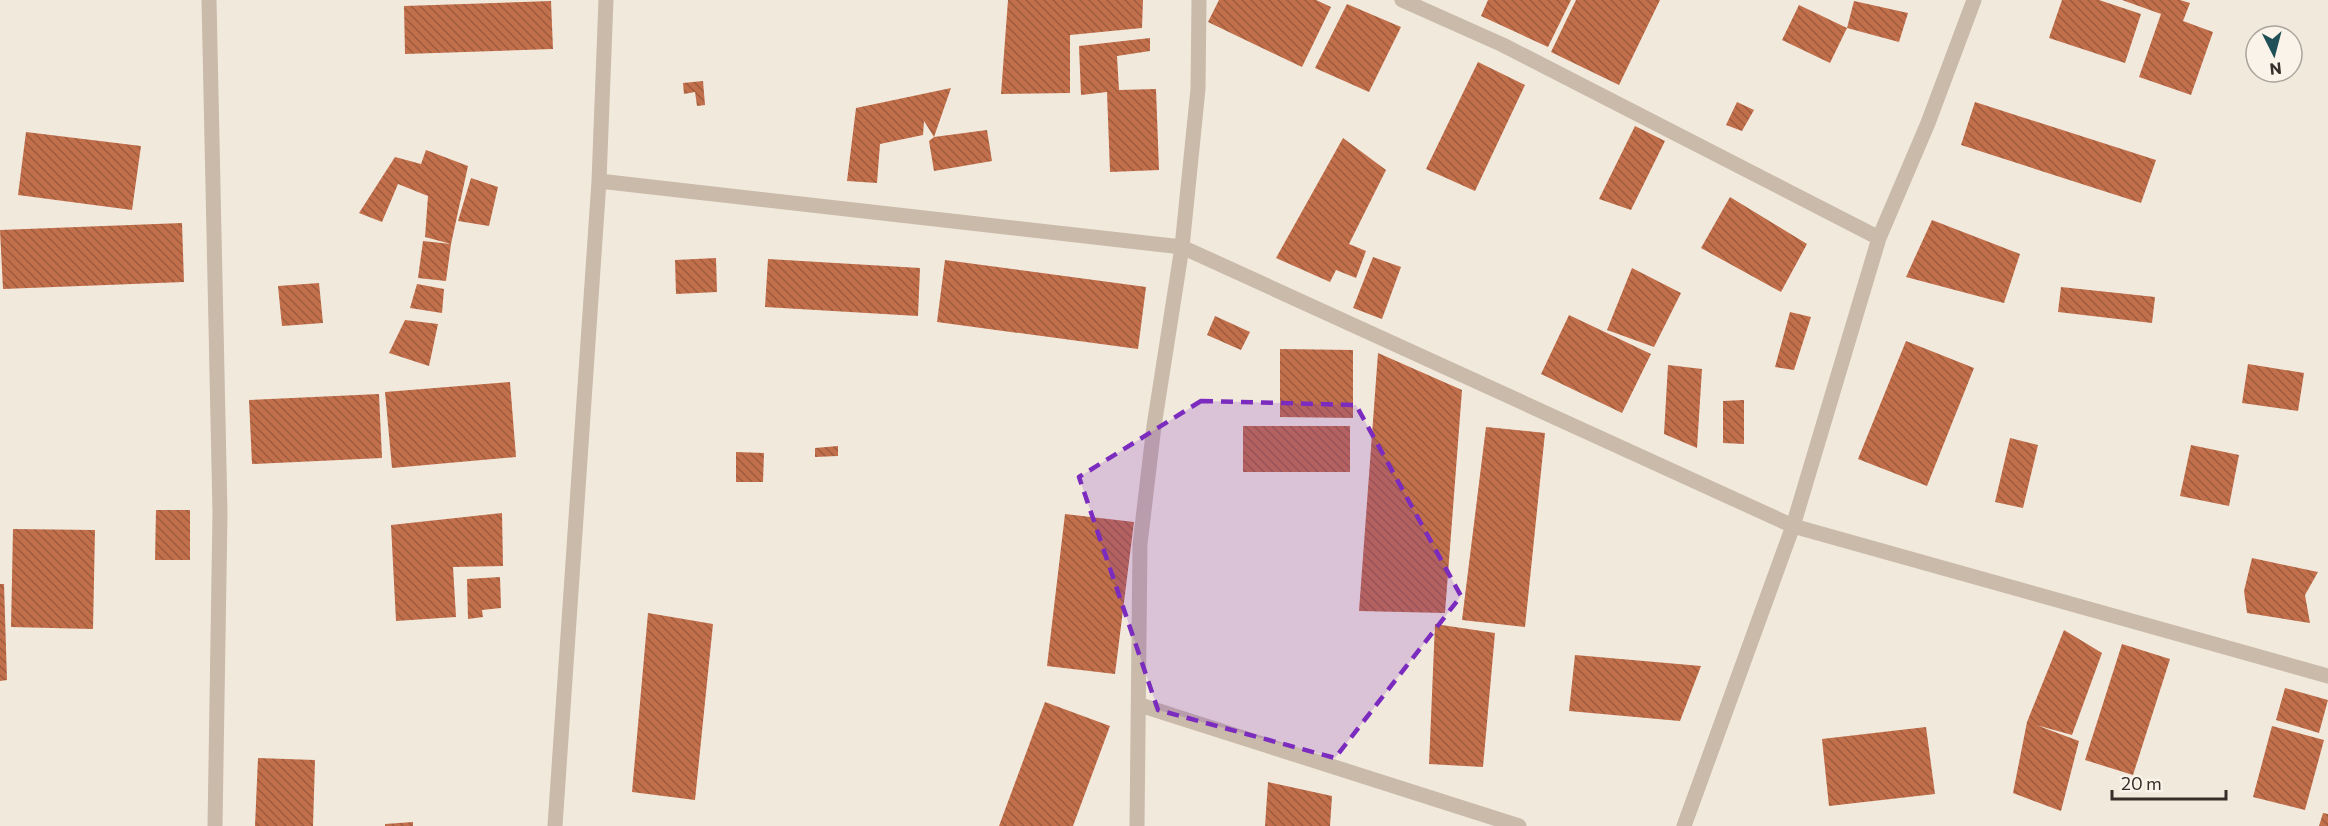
<svg xmlns="http://www.w3.org/2000/svg" width="2328" height="826" viewBox="0 0 2328 826" font-family="Commissioner,sans-serif">
<style>
.building{fill:url(#building-back-hatch)}
.lines{fill:none;stroke-linecap:round;stroke-linejoin:round}
.minor{stroke:#c9baa9;stroke-width:15}
.marked{fill:#7b2cbf;fill-opacity:0.2;stroke:#7b2cbf;stroke-width:4.5;stroke-dasharray:12 8;stroke-linejoin:round}
</style>
<defs>
<pattern id="building-back-hatch" width="6" height="6" patternUnits="userSpaceOnUse" patternTransform="scale(1.5)"><rect width="6" height="6" fill="#c26f4b"/><path d="M-1 5l2 2M0 0l6 6M5-1l2 2" fill="none" stroke="#9e5c3e"/></pattern>
</defs>
<rect width="100%" height="100%" fill="#f2e9dd"/>
<path class="building" d="M1008,0H1143L1142,28L1070,35V93L1001,94Z
M1219,0H1316L1331,7L1302,67L1208,22Z
M1488,0H1571L1548,47L1481,16Z
M1576,0H1660L1619,85L1551,52Z
M2062,0H2099L2141,14L2125,63L2049,38Z
M2122,0H2180L2190,3L2183,21L2213,32L2191,95L2139,77L2161,14Z
M551,1L553,49L405,54L404,6Z
M1854,1L1908,13L1899,42L1847,28Z
M1347,4L1401,27L1369,92L1315,68Z
M1799,5L1847,28L1830,63L1782,40Z
M1150,38V51L1117,56L1119,90L1156,89L1159,170L1110,172L1107,92L1081,95L1079,46Z
M1478,62L1525,85L1475,191L1426,169Z
M703,81L705,105L697,106L695,92L684,94L683,83Z
M951,88L934,137L924,121L923,135L880,144L877,183L847,181L856,108Z
M1737,102L1754,110L1742,131L1726,125Z
M1975,102L2156,160L2141,203L1961,145Z
M1635,126L1665,141L1631,210L1599,199Z
M987,130L992,161L934,171L929,141L934,137Z
M26,132L141,146L132,210L18,195Z
M1343,138L1386,170L1349,244L1366,251L1356,278L1336,270L1330,282L1276,258Z
M426,150L468,166L451,244L425,237L428,196L398,184L382,222L359,213L395,157L421,164Z
M471,178L498,187L489,226L458,221Z
M1730,197L1807,244L1781,292L1701,248Z
M1932,220L2020,254L2004,303L1906,277Z
M182,223L184,282L3,289L0,230Z
M423,241L451,244L446,281L418,278Z
M1373,257L1401,267L1382,319L1353,308Z
M716,258L717,292L676,294L675,260Z
M768,259L920,268L918,316L765,307Z
M945,260L1146,287L1138,349L937,322Z
M1632,268L1681,293L1654,347L1607,330Z
M319,283L323,323L282,326L278,286Z
M417,284L444,289L442,313L410,308Z
M2061,287L2155,297L2152,323L2058,312Z
M1790,312L1811,317L1794,370L1775,367Z
M1569,315L1651,354L1622,413L1541,374Z
M1215,316L1250,332L1241,350L1207,335Z
M405,320L438,324L429,366L389,353Z
M1906,341L1974,368L1927,486L1858,459Z
M1280,349L1353,350V418L1280,417Z
M1378,353L1462,390L1445,613L1359,611Z
M2248,364L2304,373L2298,411L2242,403Z
M1668,365L1702,369L1697,448L1664,434Z
M510,382L516,457L392,468L385,392Z
M379,394L382,458L252,464L249,400Z
M1744,400V444L1723,443V401Z
M1243,426H1350V472H1243Z
M1486,427L1545,433L1525,627L1462,620Z
M2010,438L2038,445L2023,508L1995,502Z
M2191,445L2239,455L2229,506L2180,496Z
M838,446V456L815,457V448Z
M736,452L764,453L763,482H736Z
M156,510H190V560H155Z
M502,513L503,566L453,567L456,617L396,621L391,525Z
M1065,514L1134,522L1115,674L1047,666Z
M13,529L95,530L93,629L11,627Z
M2252,558L2318,572L2305,595L2310,623L2247,613L2244,591Z
M500,577L501,608L482,610L483,617L468,619L467,579Z
M0,584H4L7,680L0,681Z
M648,613L713,624L695,800L632,792Z
M1435,624L1495,633L1483,767L1429,764Z
M2064,630L2102,653L2072,735L2036,725L2079,741L2061,811L2013,793L2027,722Z
M2122,644L2170,659L2133,775L2085,760Z
M1575,655L1701,666L1680,721L1569,711Z
M2285,688L2328,700L2319,733L2276,720Z
M1045,702L1110,726L1073,826H999Z
M2272,726L2324,740L2305,810L2253,797Z
M1926,727L1935,794L1829,806L1822,739Z
M258,758L315,760L313,826H255Z
M1268,782L1332,796L1330,826H1265Z
M2323,813L2328,814V826H2319Z
M413,822V826H385V824Z"/>
<g class="lines">
<path class="minor" d="M209,0L220,513L215,826
M1402,0L1503,45L1879,238
M599,181L1182,247L1793,526L2328,676
M1140,705L1519,826
M555,826L599,181L606,0
M1137,826L1140,544L1154,426L1182,247L1198,89L1199,0
M1684,826L1793,526L1879,238L1928,123L1974,0"/>
</g>
<path class="marked" d="M1201,401L1356,405L1461,596L1335,758L1158,710L1079,477Z"/>
<g transform="translate(2274 54) rotate(174)"><circle r="28" fill="#f9f3ea" stroke="#aba49d" stroke-width="1.5"/>
<path d="M0-4.5L10 22L0 15L-10 22Z" fill="#205057"/>
<text y="-9" font-size="16" font-weight="bold" text-anchor="middle" fill="#372e29">N</text>
</g>
<path d="M2112 790v9h114v-9" fill="none" stroke="#372e29" stroke-width="3"/>
<text x="2121" y="790" font-size="18" fill="#372e29" stroke="#f9f3ea" stroke-width="4.5" paint-order="stroke">20 m</text>
</svg>
